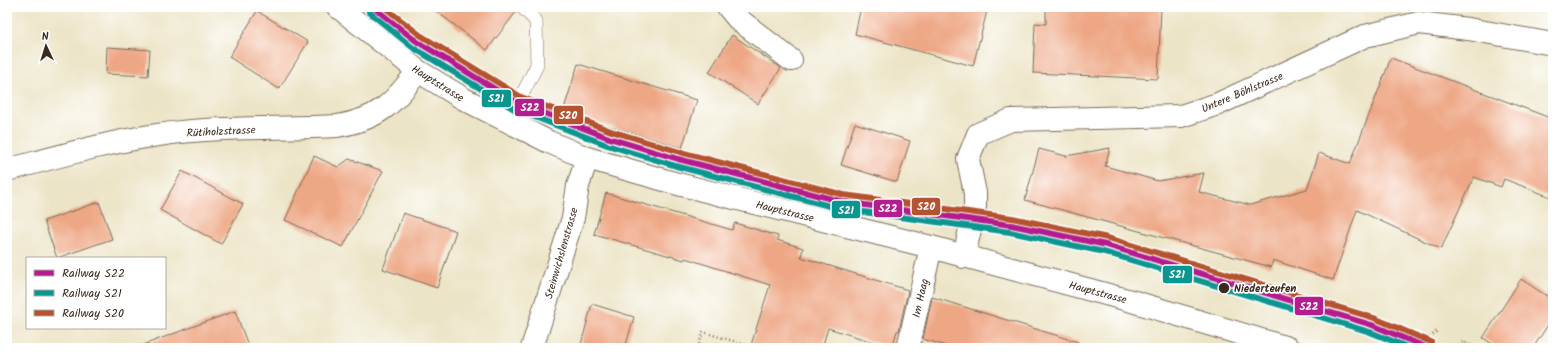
<svg xmlns="http://www.w3.org/2000/svg" width="1560" height="355" viewBox="0 0 1560 355" font-family="Kalam,sans-serif">
<style>
.building{fill:#eea785}
.lines{fill:none;stroke-linecap:round;stroke-linejoin:round}
.service-casing{stroke:#796b59;stroke-width:14}
.minor-casing{stroke:#796b59;stroke-width:24}
.tertiary-casing{stroke:#796b59;stroke-width:24}
.path{stroke:#796b59;stroke-width:2.5;stroke-dasharray:1 3;stroke-linecap:butt}
.service{stroke:#fff;stroke-width:13}
.minor{stroke:#fff;stroke-width:22}
.tertiary{stroke:#fff;stroke-width:22}
.rail-1-casing{stroke:#fff;stroke-width:9}
.rail-2-casing{stroke:#fff;stroke-width:9}
.rail-3-casing{stroke:#fff;stroke-width:9}
.rail-1{stroke:#b41d8e;stroke-width:6}
.rail-2{stroke:#089690;stroke-width:6}
.rail-3{stroke:#b4532f;stroke-width:6}
.stop-dot{fill:#3b2a1e;stroke:#fff;stroke-width:1.5}
.labels{text-anchor:middle;stroke-width:3.5;stroke-linejoin:round;paint-order:stroke}
.street-label{font-size:11px;fill:#3b2a1e;stroke:#fff}
.stop-label{font-size:11px;font-weight:bold;fill:#3b2a1e;stroke:#fff;text-anchor:start}
.line-badge{stroke:#fff;stroke-width:1.5}
.badge-label{font-size:11px;text-anchor:middle;font-weight:bold;fill:#fff}
</style>
<rect width="100%" height="100%" fill="#fff"/>
<filter id="ink" filterUnits="userSpaceOnUse"><feTurbulence type="fractalNoise" baseFrequency=".025" numOctaves="2"/><feDisplacementMap in="SourceGraphic" scale="8" xChannelSelector="R" yChannelSelector="G"/><feConvolveMatrix kernelMatrix="1 2 1 2 8 2 1 2 1" color-interpolation-filters="sRGB"/></filter>
<filter id="wash" filterUnits="userSpaceOnUse"><feTurbulence type="fractalNoise" baseFrequency=".012" numOctaves="4" result="noise"/><feDisplacementMap in="SourceGraphic" scale="16" xChannelSelector="R" yChannelSelector="G"/><feGaussianBlur stdDeviation="0.9" result="paint"/><feColorMatrix in="noise" values="0 0 0 0 0 0 0 0 0 0 0 0 0 0 0 0 0 1.4 0 .05"/><feComposite in="paint" operator="in"/></filter>
<g filter="url(#wash)">
<rect width="100%" height="100%" fill="#ece4c6"/>
<g id="blocks">
<path class="building" d="M431,7H514L516,12L487,50Z
M861,7H988L973,66L855,34Z
M1046,7H1161L1158,79L1033,73L1035,23L1046,24Z
M257,11L308,42L279,89L229,57Z
M732,35L781,68L758,104L709,72Z
M107,47L150,50L148,76L106,74Z
M1391,58L1553,119V198L1504,179L1501,187L1474,177L1441,249L1357,210L1333,280L1273,260L1271,267L1025,200L1039,149L1066,156L1110,148L1105,166L1158,181L1204,173L1199,192L1250,205L1307,189L1319,153L1350,164Z
M578,64L697,100L682,148L563,112Z
M855,123L910,141L897,182L841,165Z
M314,156L338,167L349,159L383,171L343,247L285,220Z
M182,171L243,204L221,244L160,210Z
M606,193L732,230L735,223L778,236L777,240L803,248L801,257L908,290L899,331H897L892,348L828,328L822,348H750L770,285L685,258L684,260L594,234Z
M99,202L112,239L57,258L44,221Z
M403,213L456,231L437,288L383,269Z
M1521,279L1553,300V317L1533,348H1499L1483,338Z
M932,297L1078,342L1077,348H953L923,339Z
M592,304L634,317L625,348H580Z
M235,311L249,348H144L143,345Z"/>
</g>
</g>
<g filter="url(#ink)">
<use href="#blocks" fill-opacity="0" stroke="#796b59" stroke-width="1"/>
<g class="lines">
<defs>
<path id="service" d="M508,123L537,65L536,21L522,7"/>
<path id="minor" d="M728,7L738,19L791,60
M7,170C57,157 107,142 158,135C217,126 278,129 337,126C379,119 393,104 418,71
M964,257L975,206V193L968,159L978,134L1011,120L1181,116L1218,104L1365,36L1419,23L1468,29L1553,44
M532,348L573,218L578,186L587,158
M908,348L931,247"/>
<path id="tertiary" d="M338,7L418,71L464,99L549,142L587,158L678,184L931,247L1135,302L1288,348"/>
</defs>
<use href="#service" class="service-casing"/>
<use href="#minor" class="minor-casing"/>
<use href="#tertiary" class="tertiary-casing"/>
<path class="path" d="M1393,323L1429,338
M698,348L703,332L757,348
M1424,348L1429,338L1438,330
M1456,348L1463,342L1478,348"/>
<use href="#service" class="service"/>
<use href="#minor" class="minor"/>
<use href="#tertiary" class="tertiary"/>
<defs>
<path id="rail-1" d="M373,7L416,41L518,103L609,138L678,159L843,202L1011,225L1106,245L1372,325L1428,348"/>
<path id="rail-2" d="M369,12L412,47L514,109L607,145L676,166L841,209L1010,232L1104,252L1370,332L1410,348"/>
<path id="rail-3" d="M384,7L420,35L521,97L611,131L680,152L844,195L1012,218L1108,238L1374,318L1431,342"/>
</defs>
<use href="#rail-1" class="rail-1-casing"/>
<use href="#rail-2" class="rail-2-casing"/>
<use href="#rail-3" class="rail-3-casing"/>
<use href="#rail-1" class="rail-1"/>
<use href="#rail-2" class="rail-2"/>
<use href="#rail-3" class="rail-3"/>
</g>
</g>
<circle class="stop-dot" cx="1224" cy="288" r="6"/>
<g class="labels">
<g class="street-label">
<text transform="translate(438 83) rotate(32)" y="4">Hauptstrasse</text>
<text transform="translate(1242 92) rotate(-23)" y="4">Untere Böhlstrasse</text>
<text transform="translate(221 131) rotate(-3)" y="4">Rütiholzstrasse</text>
<text transform="translate(785 211) rotate(14)" y="4">Hauptstrasse</text>
<text transform="translate(561 253) rotate(-74)" y="4">Steinwichslenstrasse</text>
<text transform="translate(1098 292) rotate(15)" y="4">Hauptstrasse</text>
<text transform="translate(920 298) rotate(-77)" y="4">Im Haag</text>
</g>
<g class="stop-label">
<text x="1234" y="292">Niederteufen</text>
</g>
</g>
<g class="line-badge">
<rect x="481" y="89" width="31" height="19" rx="4" fill="#089690"/>
<rect x="514" y="98" width="31" height="19" rx="4" fill="#b41d8e"/>
<rect x="553" y="105" width="31" height="20" rx="4" fill="#b4532f"/>
<rect x="911" y="197" width="30" height="19" rx="4" fill="#b4532f"/>
<rect x="873" y="199" width="30" height="19" rx="4" fill="#b41d8e"/>
<rect x="831" y="200" width="30" height="19" rx="4" fill="#089690"/>
<rect x="1162" y="265" width="31" height="19" rx="4" fill="#089690"/>
<rect x="1294" y="296" width="30" height="20" rx="4" fill="#b41d8e"/>
</g>
<g class="badge-label">
<text x="496" y="102">S21</text>
<text x="530" y="111">S22</text>
<text x="568" y="119">S20</text>
<text x="926" y="210">S20</text>
<text x="888" y="212">S22</text>
<text x="846" y="214">S21</text>
<text x="1177" y="278">S21</text>
<text x="1309" y="310">S22</text>
</g>
<rect width="1560" height="355" fill="none" stroke="#fff" stroke-width="24"/>
<rect x="26" y="257" width="140" height="72" fill="#ffffff" stroke="#b1aaa5"/>
<rect x="34" y="270" width="20" height="6" fill="#b41d8e" stroke="#b1aaa5"/>
<text x="62" y="277" font-size="12" fill="#3b2a1e">Railway S22</text>
<rect x="34" y="290" width="20" height="6" fill="#089690" stroke="#b1aaa5"/>
<text x="62" y="297" font-size="12" fill="#3b2a1e">Railway S21</text>
<rect x="34" y="310" width="20" height="6" fill="#b4532f" stroke="#b1aaa5"/>
<text x="62" y="317" font-size="12" fill="#3b2a1e">Railway S20</text>
<g transform="translate(46 46) rotate(356)" stroke="#ffffff" stroke-width="3" paint-order="stroke">
<path d="M0-3L7 15L0 10L-7 15Z" fill="#3b2a1e"/>
<text y="-6" font-size="11" font-weight="bold" text-anchor="middle" fill="#3b2a1e">N</text>
</g>
</svg>
